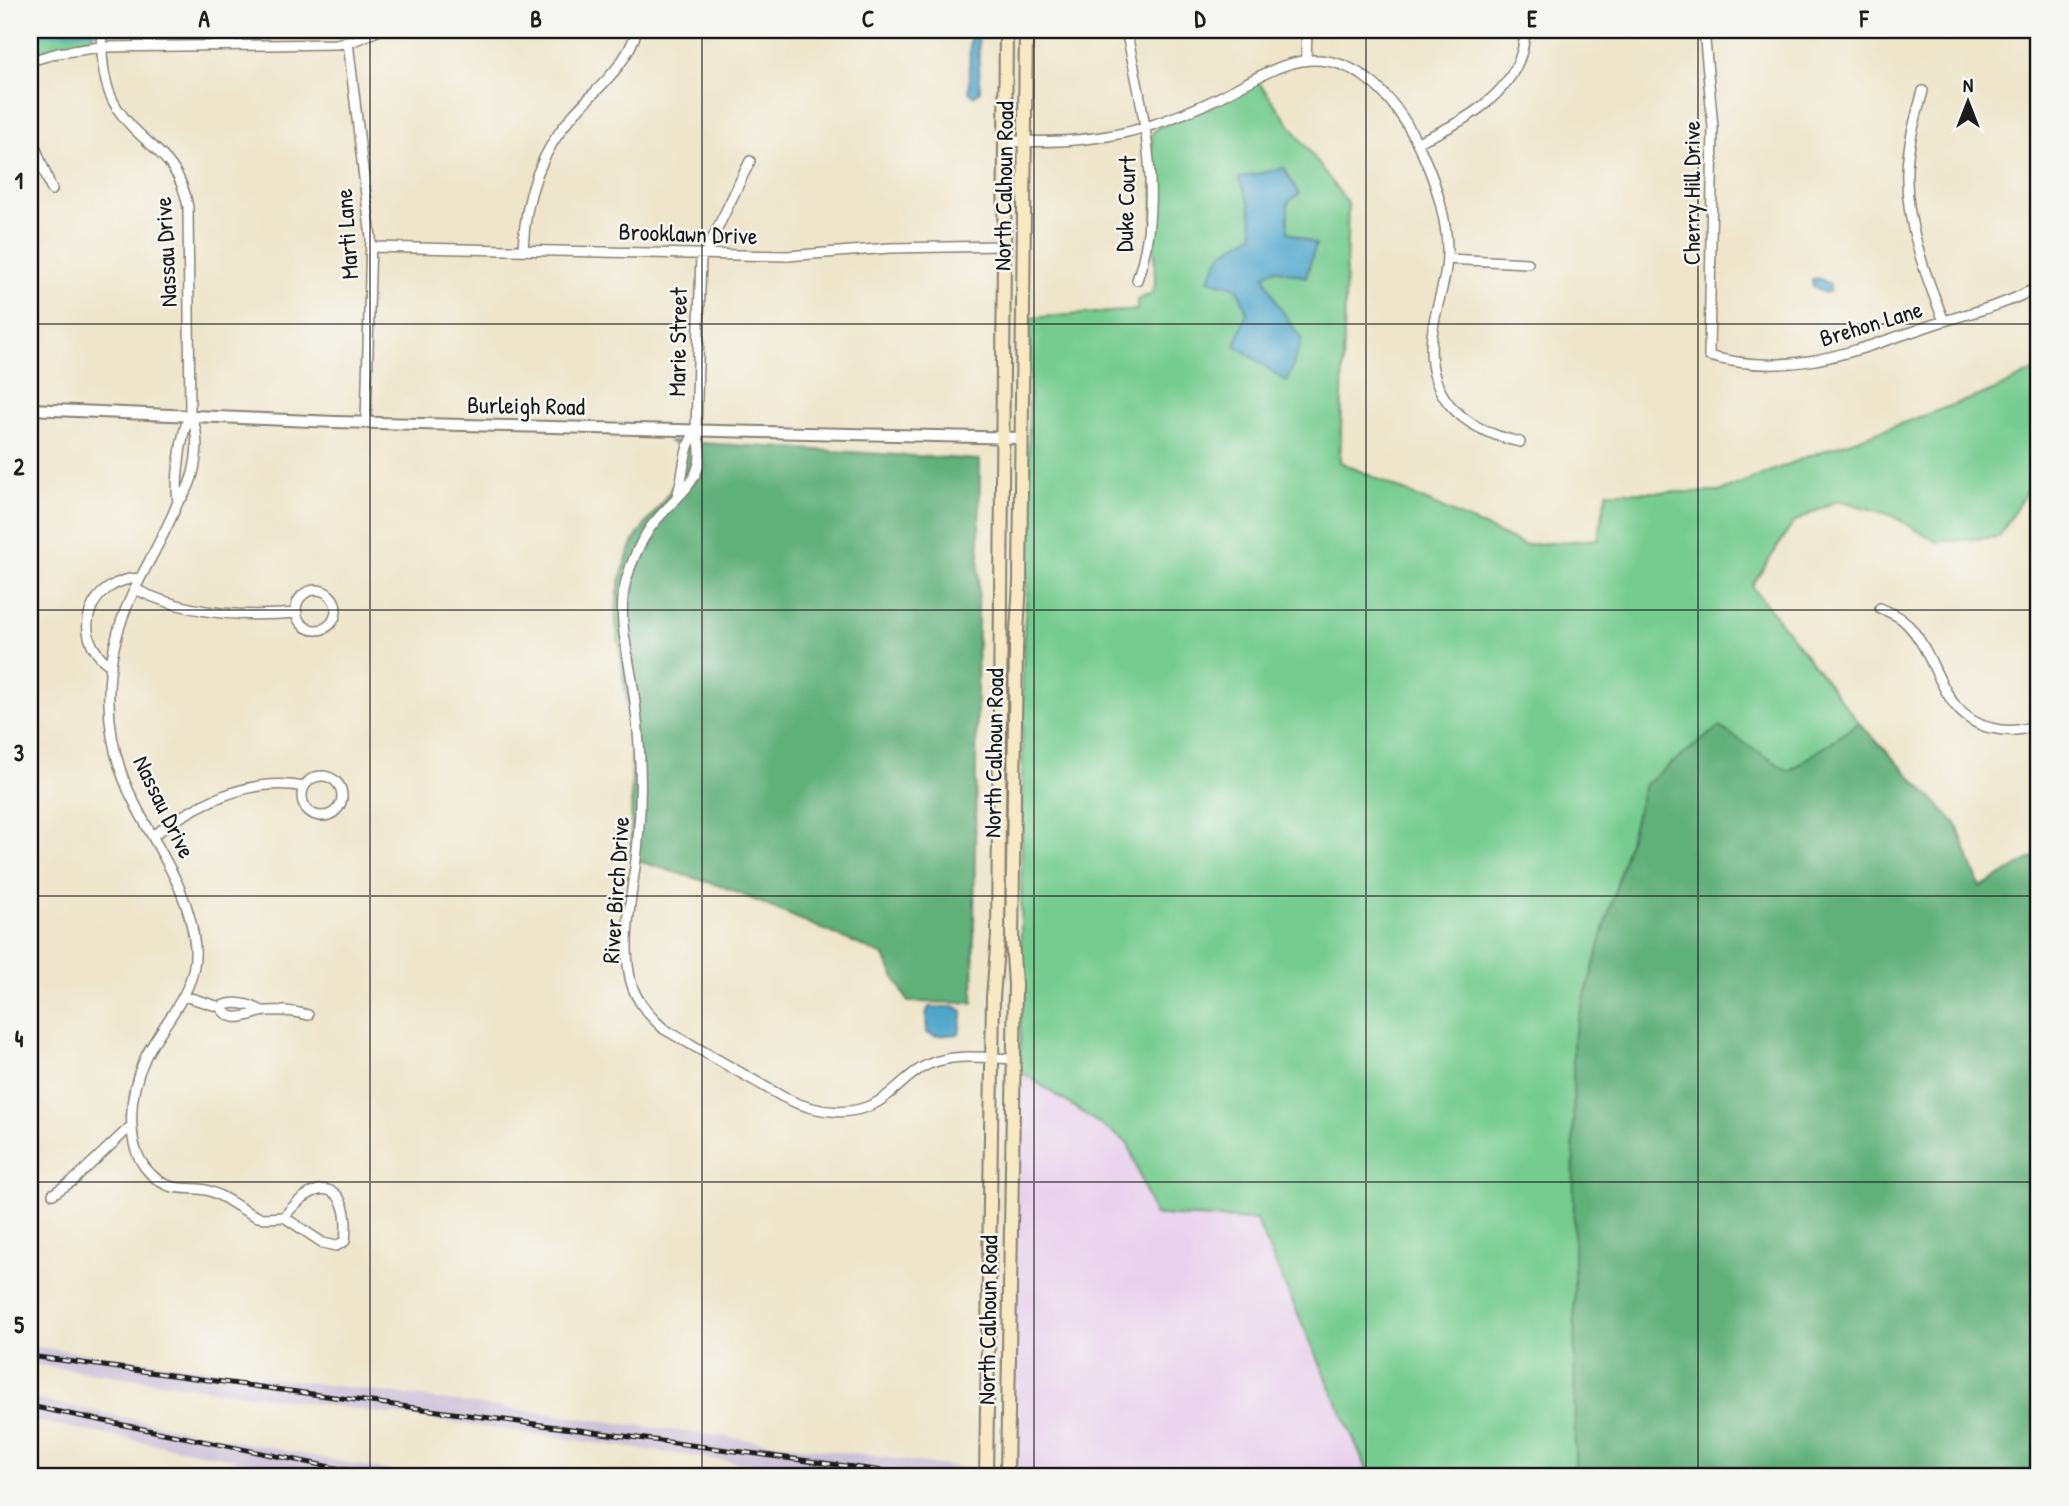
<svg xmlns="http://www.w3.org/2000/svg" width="2069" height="1506" viewBox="0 0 2069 1506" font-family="'Patrick Hand',sans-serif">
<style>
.built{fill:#e9d1ed}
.industrial{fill:#c9bfd7}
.green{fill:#76cc90;stroke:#497456;stroke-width:2}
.forest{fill:#60b07a;stroke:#3e664b;stroke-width:2}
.water{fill:#4da5ca;stroke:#346073;stroke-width:2}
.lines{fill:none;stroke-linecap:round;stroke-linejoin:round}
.stream{stroke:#4da5ca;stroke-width:2.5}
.minor-casing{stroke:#858073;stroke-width:12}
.tertiary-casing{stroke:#858073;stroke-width:14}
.secondary-casing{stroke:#858073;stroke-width:16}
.minor{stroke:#fff;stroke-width:9}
.tertiary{stroke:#fff;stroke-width:10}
.secondary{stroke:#f7e9c3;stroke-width:12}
.rail-casing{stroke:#1c1c1c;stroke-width:5}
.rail{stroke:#f6f6f2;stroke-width:2.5;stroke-dasharray:8;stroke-linecap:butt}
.grid{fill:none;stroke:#1c1c1c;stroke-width:2;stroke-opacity:0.55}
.labels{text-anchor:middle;stroke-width:5;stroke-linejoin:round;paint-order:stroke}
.street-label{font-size:24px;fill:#1c1c1c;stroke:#f6f6f2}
.neatline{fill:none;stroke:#1c1c1c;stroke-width:2.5}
.grid-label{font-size:23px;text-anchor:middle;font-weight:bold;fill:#1c1c1c}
</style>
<rect width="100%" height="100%" fill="#f6f6f2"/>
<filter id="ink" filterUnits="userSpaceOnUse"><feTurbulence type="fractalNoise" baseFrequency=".0143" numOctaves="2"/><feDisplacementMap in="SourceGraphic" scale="14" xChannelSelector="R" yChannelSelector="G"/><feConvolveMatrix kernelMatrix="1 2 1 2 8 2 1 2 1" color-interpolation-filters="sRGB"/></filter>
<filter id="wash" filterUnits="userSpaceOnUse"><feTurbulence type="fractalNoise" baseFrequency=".00686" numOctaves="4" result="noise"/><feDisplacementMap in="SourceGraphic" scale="28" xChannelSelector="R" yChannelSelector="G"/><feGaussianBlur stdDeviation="1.57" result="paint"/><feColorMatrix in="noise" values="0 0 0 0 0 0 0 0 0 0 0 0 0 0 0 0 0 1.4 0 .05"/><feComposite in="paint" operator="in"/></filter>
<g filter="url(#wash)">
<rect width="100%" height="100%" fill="#eee5ca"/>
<path class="built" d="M1020,1071L1128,1143L1154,1215L1255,1220L1370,1476L1013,1475Z"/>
<path class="industrial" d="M30,1346L986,1471V1476H834L30,1364Z
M30,1398L321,1458L417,1476H319L30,1420Z"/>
<path class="green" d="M30,30H93V39L30,54Z
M1258,81L1348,204L1340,462L1524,545L1598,539L1607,492H1719L1809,456L1993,391L2039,368V470L1999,537L1937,542L1891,515L1838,500L1794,522L1752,586L1859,723L1789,771L1576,1476H1370L1256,1220L1154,1215L1128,1143L1020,1071L1023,647L1027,587L1030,318L1137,310V300L1151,294L1155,285L1152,134L1157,128L1205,109Z"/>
<path class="forest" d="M668,441L980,460L973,1003L908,1002L883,955L724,887L631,859L632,739L616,621C616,593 622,567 634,541C644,520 710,460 668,441Z
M1859,723L1956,823L1980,887L2039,854V1476H1575L1573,1039L1645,784L1719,727L1789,771Z"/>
<path class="water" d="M970,30H978L980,91L974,96L969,92Z
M1284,168L1299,194L1288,203V232L1316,244L1306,277L1275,269L1264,276L1277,303L1302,340L1287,382L1235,345L1247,312L1237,288L1208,280L1221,254L1254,234L1249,203L1239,178Z
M1818,278L1830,284V291L1824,293L1813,286L1812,280Z
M929,1007H956L963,1011L959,1034L934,1036L927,1033L926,1015Z"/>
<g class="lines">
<path class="stream" d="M30,36L85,32L232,30"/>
</g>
</g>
<g filter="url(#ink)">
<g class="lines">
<defs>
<path id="minor" d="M101,30C102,56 102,85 117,108C143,148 178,151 188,207L190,415C181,432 175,482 178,502
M1126,30C1143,109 1165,201 1137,280
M1704,30L1713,127L1709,356C1795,380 1863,347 1944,321C1977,311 2009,304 2039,286
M348,42L371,238L366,423
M1306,60L1307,30
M30,61L58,53L101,47L337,44L353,41L380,30
M1923,91C1916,116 1908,143 1907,170C1905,220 1925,275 1944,321
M30,134L52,190
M1005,141C1052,143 1101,141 1146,127C1171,119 1196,109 1220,97C1269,72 1312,39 1366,78C1411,110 1447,196 1447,250C1448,277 1437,301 1433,328C1422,394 1460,429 1520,442
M1417,142C1466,122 1524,89 1525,30
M371,247L787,256L890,248L1003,246
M523,249C525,199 540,152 573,115C598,87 626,67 637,30
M701,254L696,431C713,479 674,495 650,528C639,544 631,563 626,581C617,615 627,648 632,681C640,733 643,787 638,840C635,880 622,933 629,972C632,996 646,1013 664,1029L783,1097C817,1114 858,1120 889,1094C905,1081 918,1066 938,1061C962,1054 989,1058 1013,1059
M705,254L750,161
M1447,259L1528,263
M190,415C203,436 196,485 178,502C165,535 146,565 131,597C101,662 101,738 134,802C158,851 190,890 195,947C198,991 165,1019 146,1056C134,1081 129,1110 133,1138C136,1159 149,1178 169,1186C181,1190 194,1187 206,1190C225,1195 240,1210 258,1217C265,1219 276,1217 284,1217C319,1172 352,1184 345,1241L336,1246L323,1243L284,1217
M677,496C685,474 682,450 696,431
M135,589C185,614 241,618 297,613
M296 610a20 20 0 1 1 40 0a20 20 0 1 1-40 0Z
M1880,608C1888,612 1898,615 1904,621C1940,654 1938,716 1991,728C2007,732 2025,731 2039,723
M111,666C67,636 90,579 140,578
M302 796a20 20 0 1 1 40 0a20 20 0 1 1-40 0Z
M154,835C196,804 250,776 304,787
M184,996L220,1007C234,1000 249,1004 262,1011
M220,1007C233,1027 251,1012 267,1011C282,1010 294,1011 308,1015
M53,1194L74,1180L131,1126"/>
<path id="tertiary" d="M30,409L335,422L1022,438"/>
<path id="secondary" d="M986,1476L993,997L998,936L1006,30
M1007,1476L1015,984L1012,940L1016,648L1020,583L1026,30"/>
</defs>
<use href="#minor" class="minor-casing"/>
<use href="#tertiary" class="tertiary-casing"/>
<use href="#secondary" class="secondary-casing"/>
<use href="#minor" class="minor"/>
<use href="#tertiary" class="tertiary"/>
<use href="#secondary" class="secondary"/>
<defs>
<path id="rail" d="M30,1356L920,1476
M30,1406L375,1476"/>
</defs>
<use href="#rail" class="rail-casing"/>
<use href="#rail" class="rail"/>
</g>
</g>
<path class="grid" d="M370,30V1476M702,30V1476M1034,30V1476M1366,30V1476M1698,30V1476M30,324H2039M30,610H2039M30,896H2039M30,1182H2039"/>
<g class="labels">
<g class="street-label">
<text transform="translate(1004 186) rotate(-89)" y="8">North Calhoun Road</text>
<text transform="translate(1692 193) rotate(-90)" y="8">Cherry Hill Drive</text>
<text transform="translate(1126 204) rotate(-88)" y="8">Duke Court</text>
<text transform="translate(347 234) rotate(-94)" y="8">Marti Lane</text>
<text transform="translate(688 234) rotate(2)" y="8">Brooklawn Drive</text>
<text transform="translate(166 252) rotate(-93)" y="8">Nassau Drive</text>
<text transform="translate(1871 324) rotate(-17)" y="8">Brehon Lane</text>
<text transform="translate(678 342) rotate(-89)" y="8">Marie Street</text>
<text transform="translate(526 406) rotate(1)" y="8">Burleigh Road</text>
<text transform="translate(994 753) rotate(-89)" y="8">North Calhoun Road</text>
<text transform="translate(164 807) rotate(64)" y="8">Nassau Drive</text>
<text transform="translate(616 890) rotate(-86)" y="8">River Birch Drive</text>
<text transform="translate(988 1320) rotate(-89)" y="8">North Calhoun Road</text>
</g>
</g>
<rect width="2069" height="1506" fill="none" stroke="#f6f6f2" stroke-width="77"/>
<g transform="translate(1968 102)" stroke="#f6f6f2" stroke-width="5" paint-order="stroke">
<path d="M0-5L12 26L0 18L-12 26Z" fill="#1c1c1c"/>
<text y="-10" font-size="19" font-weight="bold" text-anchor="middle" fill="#1c1c1c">N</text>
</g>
<rect x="38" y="38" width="1992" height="1430" class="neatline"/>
<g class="grid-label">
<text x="204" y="27">A</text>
<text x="536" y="27">B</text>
<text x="868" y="27">C</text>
<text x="1200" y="27">D</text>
<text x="1532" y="27">E</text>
<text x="1864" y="27">F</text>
<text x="19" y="189">1</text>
<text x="19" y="475">2</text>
<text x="19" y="761">3</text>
<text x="19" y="1047">4</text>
<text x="19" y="1333">5</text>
</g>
</svg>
